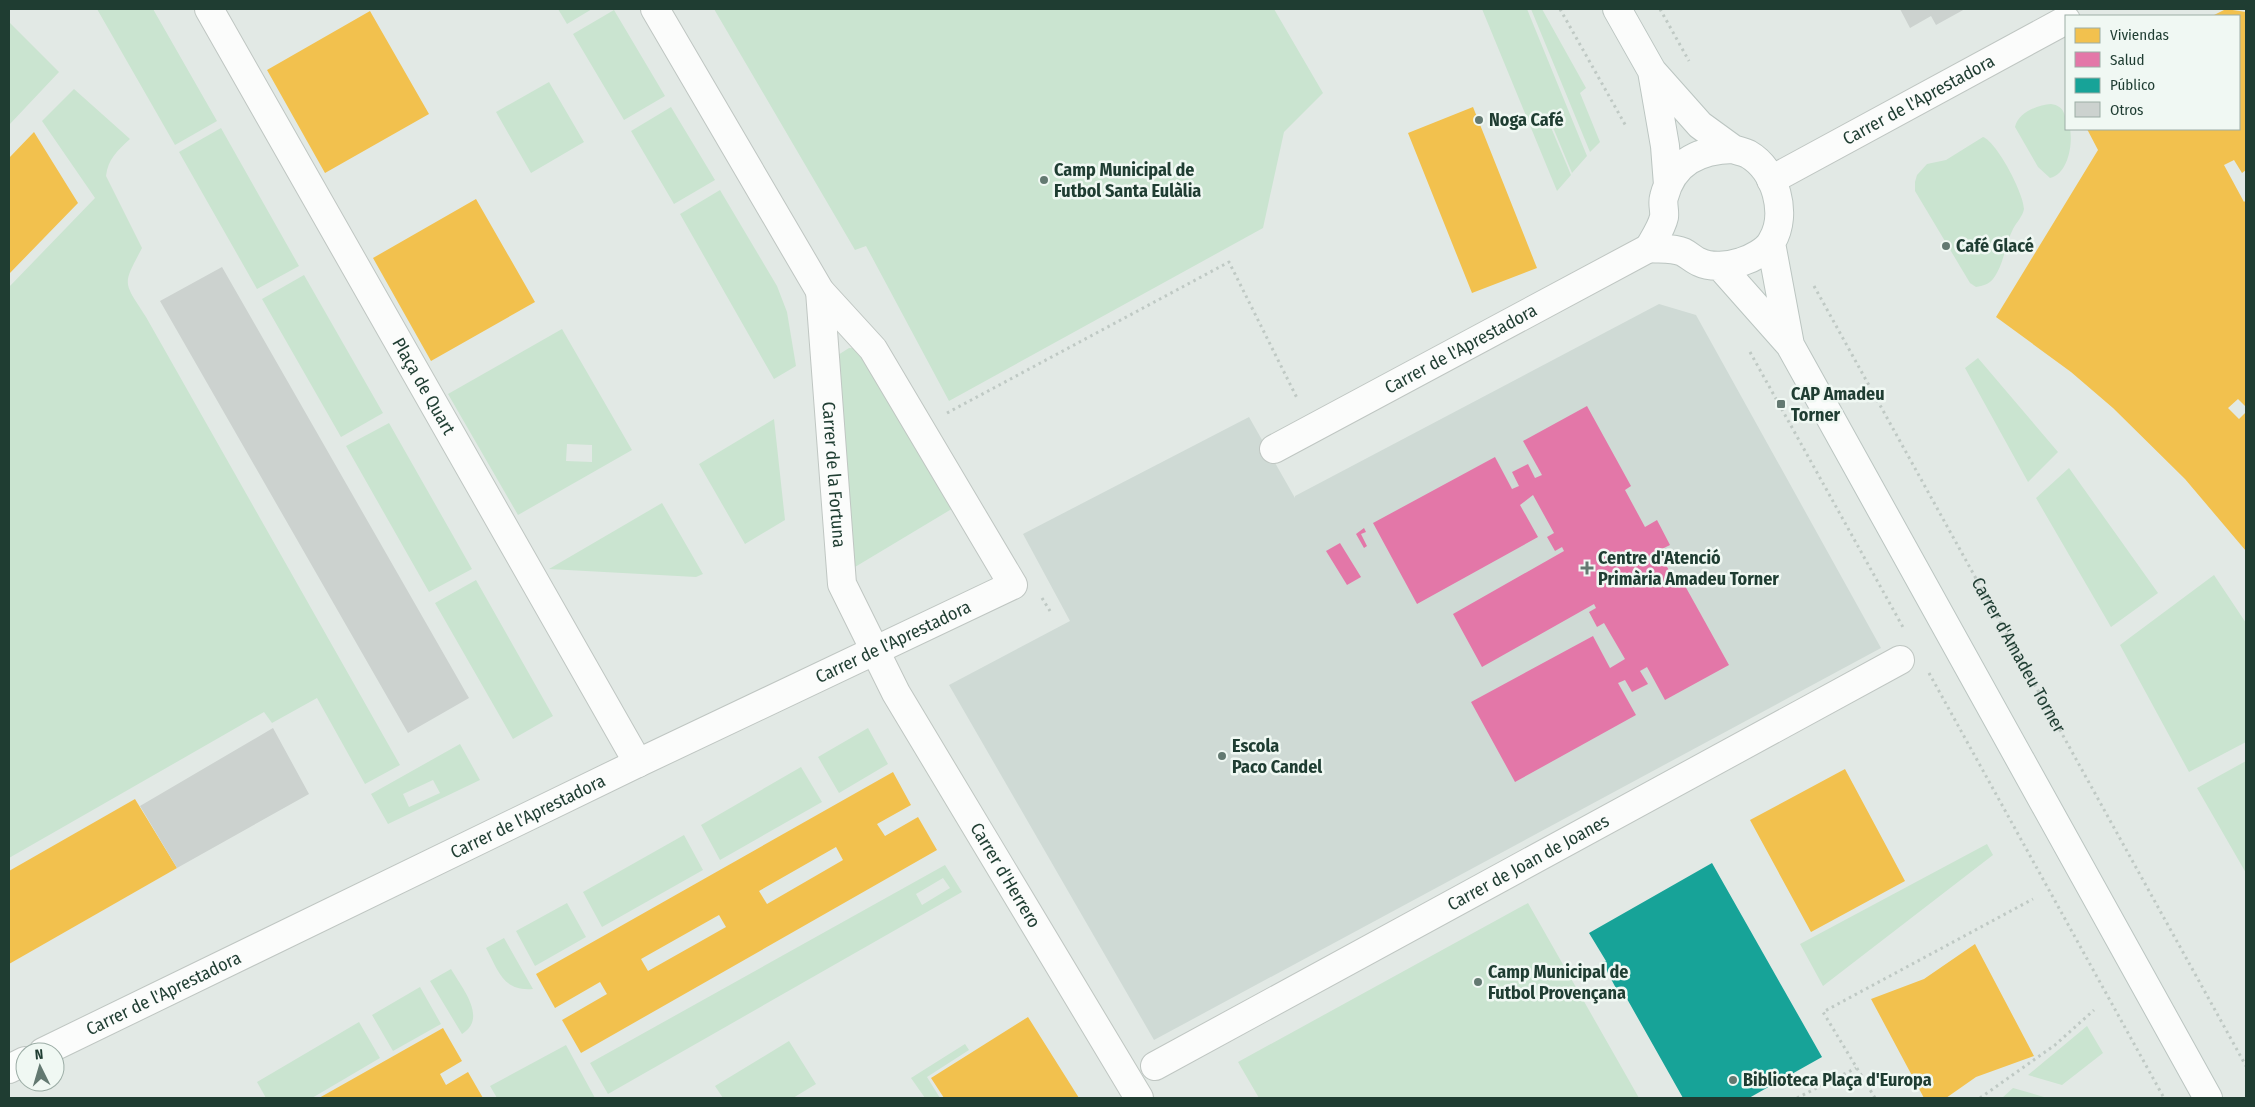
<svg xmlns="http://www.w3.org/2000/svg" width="2255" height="1107" viewBox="0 0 2255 1107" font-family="'Fira Sans Condensed',sans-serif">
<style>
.built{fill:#cfdad5}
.green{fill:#cae4d0;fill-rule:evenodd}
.homes{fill:#f2c14e;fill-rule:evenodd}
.health{fill:#e377a8}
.public{fill:#17a398}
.building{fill:#ccd2cf}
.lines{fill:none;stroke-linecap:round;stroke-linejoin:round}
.street-casing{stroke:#bfc6c2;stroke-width:30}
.secondary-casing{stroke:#bbc5c1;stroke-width:30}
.path{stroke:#bfc9c4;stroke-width:3;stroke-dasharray:2.5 4;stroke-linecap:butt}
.street{stroke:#fbfcfb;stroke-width:28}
.secondary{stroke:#fbfcfb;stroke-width:28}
.poi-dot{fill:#637971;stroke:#f0f8f3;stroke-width:2}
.labels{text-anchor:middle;stroke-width:5;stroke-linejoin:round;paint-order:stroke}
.street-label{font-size:18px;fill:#1f3d32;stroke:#f0f8f3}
.poi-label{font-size:18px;font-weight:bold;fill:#1f3d32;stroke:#f0f8f3;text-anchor:start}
</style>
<rect width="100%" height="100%" fill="#e2e9e5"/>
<path class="built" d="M1659,304L1696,315L1881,648L1154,1040L949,685L1070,621L1023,534L1249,417L1295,498V496Z"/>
<path class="green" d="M97,9H153L217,121L175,145Z
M558,9H592L567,24Z
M714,9H1274L1323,93L1284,132L1263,228L949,401L866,246L855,250Z
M1482,9H1527L1587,156L1572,173L1552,125H1550L1571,175L1557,191Z
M1531,9H1542L1586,88L1580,93L1600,142L1590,152Z
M614,10L665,96L624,120L573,34Z
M9,22L59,72L9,125Z
M549,82L584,142L531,173L496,112Z
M74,89L130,139C117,151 108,159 106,176L142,248C122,286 123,281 146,317L400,765L365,784L317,698L272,723L264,712L9,858V287L95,198L42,121Z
M2051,104C2065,106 2066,116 2066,129H2070C2073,144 2068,174 2050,178L2038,167L2015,127C2018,112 2038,105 2051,104Z
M671,107L715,180L674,204L631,131Z
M221,128L299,266L257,289L179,152Z
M1983,137C1997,142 2024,194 2024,209C2023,216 2016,223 2013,229C2005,244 2004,265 1993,279C1989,284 1983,286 1976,287L1970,283L1915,191V182L1917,175L1927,164L1946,160Z
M720,190L777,286L787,312L796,366L774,379L680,214Z
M304,275L383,413L341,437L262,299Z
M562,329L632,450L518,515L448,394ZM567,444L592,445V462L566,461Z
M849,348H857L955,507L855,567L837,371L838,355Z
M1978,358L2058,452L2028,482L1965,368Z
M774,419L785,520L745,544L699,464Z
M389,423L472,569L429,592L346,446Z
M2069,468L2158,593L2111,627L2036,498Z
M662,503L703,574L696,577L549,569Z
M2214,575L2246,623V742L2189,772L2120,645Z
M476,580L553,716L513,739L435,603Z
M868,728L888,764L839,793L818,757Z
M460,744L480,780L388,824L371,794ZM433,780L440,793L409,807L403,794Z
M2246,761V873L2197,788Z
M801,767L822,802L720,860L701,825Z
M684,835L703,870L602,927L583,892Z
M1987,844L1993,855L1823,986L1800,944Z
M945,865L962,892L608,1094L590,1063ZM943,878L950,888L922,905L916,894Z
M567,903L586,937L535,966L516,931Z
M1528,903L1639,1098H1259L1238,1062Z
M504,938L533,989C503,992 498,970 486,948Z
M451,969C462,988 488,1018 462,1034L430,981Z
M420,987L441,1024L393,1051L372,1015Z
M359,1022L380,1058L312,1098H266L257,1082Z
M2087,1026L2103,1053L2062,1085L2028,1075Z
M789,1041L816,1084L793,1098H723L715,1086Z
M965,1044L969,1050L927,1077L940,1098H925L911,1078Z
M566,1045L595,1098H497L490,1086Z
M2013,1088L2044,1097L2002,1098Z"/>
<path class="homes" d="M2226,9L2246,12V170L2242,173L2234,160L2224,165L2244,202L2246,200V407L2238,399L2228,408L2239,419L2246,412V551L2185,479L2113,408L2071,372L1996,317L2098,150L2087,129H2239V16H2212Z
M370,11L429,114L325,173L267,70Z
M1473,107L1537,268L1472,293L1408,133Z
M34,132L78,203L9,274V158Z
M476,199L535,302L431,361L373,258Z
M1845,769L1905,881L1811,932L1750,820Z
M893,772L911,805L877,824L885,836L918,817L937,850L581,1053L562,1020L607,994L600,982L555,1008L536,974ZM836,847L843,860L767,904L759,891ZM719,915L726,927L648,971L641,959Z
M135,799L177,868L9,964V871Z
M1975,944L2034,1056L1976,1077L1946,1098H1924L1871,999L1924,979Z
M1028,1017L1079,1098H944L931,1078Z
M443,1028L462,1061L440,1074L446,1085L468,1072L483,1098H319Z"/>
<path class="health" d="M1587,406L1631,486L1625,490L1645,527L1657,520L1670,545L1658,551L1679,588L1684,584L1729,665L1665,700L1647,667L1640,671L1648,684L1632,692L1625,680L1618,683L1636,715L1515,782L1471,702L1593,636L1610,668L1625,659L1604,623L1597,627L1589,612L1596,608L1594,604L1482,667L1453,614L1564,551L1562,547L1555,551L1547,537L1554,533L1533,495L1520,505L1538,537L1417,604L1373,523L1495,457L1512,489L1519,486L1512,472L1528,464L1535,478L1542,475L1523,441Z
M1364,528L1366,532L1361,534L1367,546L1364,548L1356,534Z
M1340,543L1361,577L1347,585L1326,551Z"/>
<path class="public" d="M1712,863L1822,1057L1749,1098H1683L1622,990L1618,992L1602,962L1606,961L1589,933Z"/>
<path class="building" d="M1900,9H1965L1936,25L1931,16L1910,28Z
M222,267L469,698L408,733L160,301Z
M273,728L309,794L177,868L140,806Z"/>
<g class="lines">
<defs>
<g id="street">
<path id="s2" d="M209,9L638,763"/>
<path id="s3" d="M1771,180L2066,20"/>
<path id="s4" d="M820,291L842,584L896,693L1139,1098"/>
<path id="s5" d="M1274,449L1649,248"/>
<path id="s6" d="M43,1052L638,763L1013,585L873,349L820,291L655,9"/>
<path id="s7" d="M1155,1066L1900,660"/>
<path d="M9,1069L25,1061"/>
</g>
<path id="secondary" d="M1617,9L1652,71L1700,125L1733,149
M1652,71L1665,146L1668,185
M1733,149C1738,151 1744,152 1748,154C1776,170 1788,214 1772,241C1767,251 1751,259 1741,262C1729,266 1711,268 1699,262C1694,260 1689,255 1683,252C1674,248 1660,249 1649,248C1654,239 1662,227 1664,217C1665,210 1662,204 1664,197C1673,162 1699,150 1733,149Z
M1771,243L1790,345
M1720,266L1790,345L2208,1098"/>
</defs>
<use href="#street" class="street-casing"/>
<use href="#secondary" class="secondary-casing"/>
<g class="path">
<path d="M1560,9L1627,128"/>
<path d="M1660,9L1689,61"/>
<path id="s1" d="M1814,286L2246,1066"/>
<path d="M1750,352L1904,629"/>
<path d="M947,413L1229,262L1298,400"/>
<path d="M1042,598L1050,611"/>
<path d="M1929,673L2164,1098"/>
<path d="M1797,1098L1856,1068"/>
<path d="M1875,1098L1823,1012L2033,899"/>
<path d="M1980,1098L2055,1045L2094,1010"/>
</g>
<use href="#street" class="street"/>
<use href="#secondary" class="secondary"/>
</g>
<g class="poi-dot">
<circle cx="1479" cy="120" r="5"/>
<circle cx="1044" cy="180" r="5"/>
<circle cx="1946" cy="246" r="5"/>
<rect x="1776" y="399" width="10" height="10" rx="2.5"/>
<path d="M1584.5 560.5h5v5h5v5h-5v5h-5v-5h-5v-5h5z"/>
<circle cx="1222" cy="756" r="5"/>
<circle cx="1478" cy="982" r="5"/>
<circle cx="1733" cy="1080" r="5"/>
</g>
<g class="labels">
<g class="street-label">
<text dy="6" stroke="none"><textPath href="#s3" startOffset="168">Carrer de l'Aprestadora</textPath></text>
<text dy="6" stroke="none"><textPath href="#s5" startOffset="212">Carrer de l'Aprestadora</textPath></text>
<text dy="6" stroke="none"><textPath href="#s2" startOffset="434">Plaça de Quart</textPath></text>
<text dy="6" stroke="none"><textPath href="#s4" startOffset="184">Carrer de la Fortuna</textPath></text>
<text dy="6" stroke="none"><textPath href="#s6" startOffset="944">Carrer de l'Aprestadora</textPath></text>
<text dy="6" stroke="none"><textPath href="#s1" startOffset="422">Carrer d'Amadeu Torner</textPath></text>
<text dy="6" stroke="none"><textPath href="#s6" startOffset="539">Carrer de l'Aprestadora</textPath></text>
<text dy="6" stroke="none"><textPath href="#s7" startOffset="425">Carrer de Joan de Joanes</textPath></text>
<text dy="6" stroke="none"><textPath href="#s4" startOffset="628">Carrer d'Herrero</textPath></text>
<text dy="6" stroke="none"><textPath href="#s6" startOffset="134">Carrer de l'Aprestadora</textPath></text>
</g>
<g class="poi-label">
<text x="1489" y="126">Noga Café</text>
<text x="1054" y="176">Camp Municipal de<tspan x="1054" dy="21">Futbol Santa Eulàlia</tspan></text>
<text x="1956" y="252">Café Glacé</text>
<text x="1791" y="400">CAP Amadeu<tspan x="1791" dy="21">Torner</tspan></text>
<text x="1598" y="564">Centre d'Atenció<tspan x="1598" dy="21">Primària Amadeu Torner</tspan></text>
<text x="1232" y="752">Escola<tspan x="1232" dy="21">Paco Candel</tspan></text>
<text x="1488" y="978">Camp Municipal de<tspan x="1488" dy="21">Futbol Provençana</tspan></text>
<text x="1743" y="1086">Biblioteca Plaça d'Europa</text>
</g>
</g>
<rect width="2255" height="1107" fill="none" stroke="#1f3d32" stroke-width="20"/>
<rect x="2065" y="15" width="175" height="115" fill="#f0f8f3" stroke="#9cada6"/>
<rect x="2075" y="28" width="25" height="15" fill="#f2c14e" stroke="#9cada6"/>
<text x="2110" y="40" font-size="15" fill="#1f3d32">Viviendas</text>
<rect x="2075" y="52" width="25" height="15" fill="#e377a8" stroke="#9cada6"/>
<text x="2110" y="65" font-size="15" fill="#1f3d32">Salud</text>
<rect x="2075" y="78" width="25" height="15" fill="#17a398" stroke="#9cada6"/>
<text x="2110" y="90" font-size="15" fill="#1f3d32">Público</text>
<rect x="2075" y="102" width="25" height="15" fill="#ccd2cf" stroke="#9cada6"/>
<text x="2110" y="115" font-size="15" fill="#1f3d32">Otros</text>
<g transform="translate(40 1067) rotate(355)"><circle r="24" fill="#f0f8f3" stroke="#9cada6"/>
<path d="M0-4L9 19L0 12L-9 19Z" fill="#637971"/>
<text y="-8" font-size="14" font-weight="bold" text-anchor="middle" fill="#1f3d32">N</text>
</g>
</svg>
